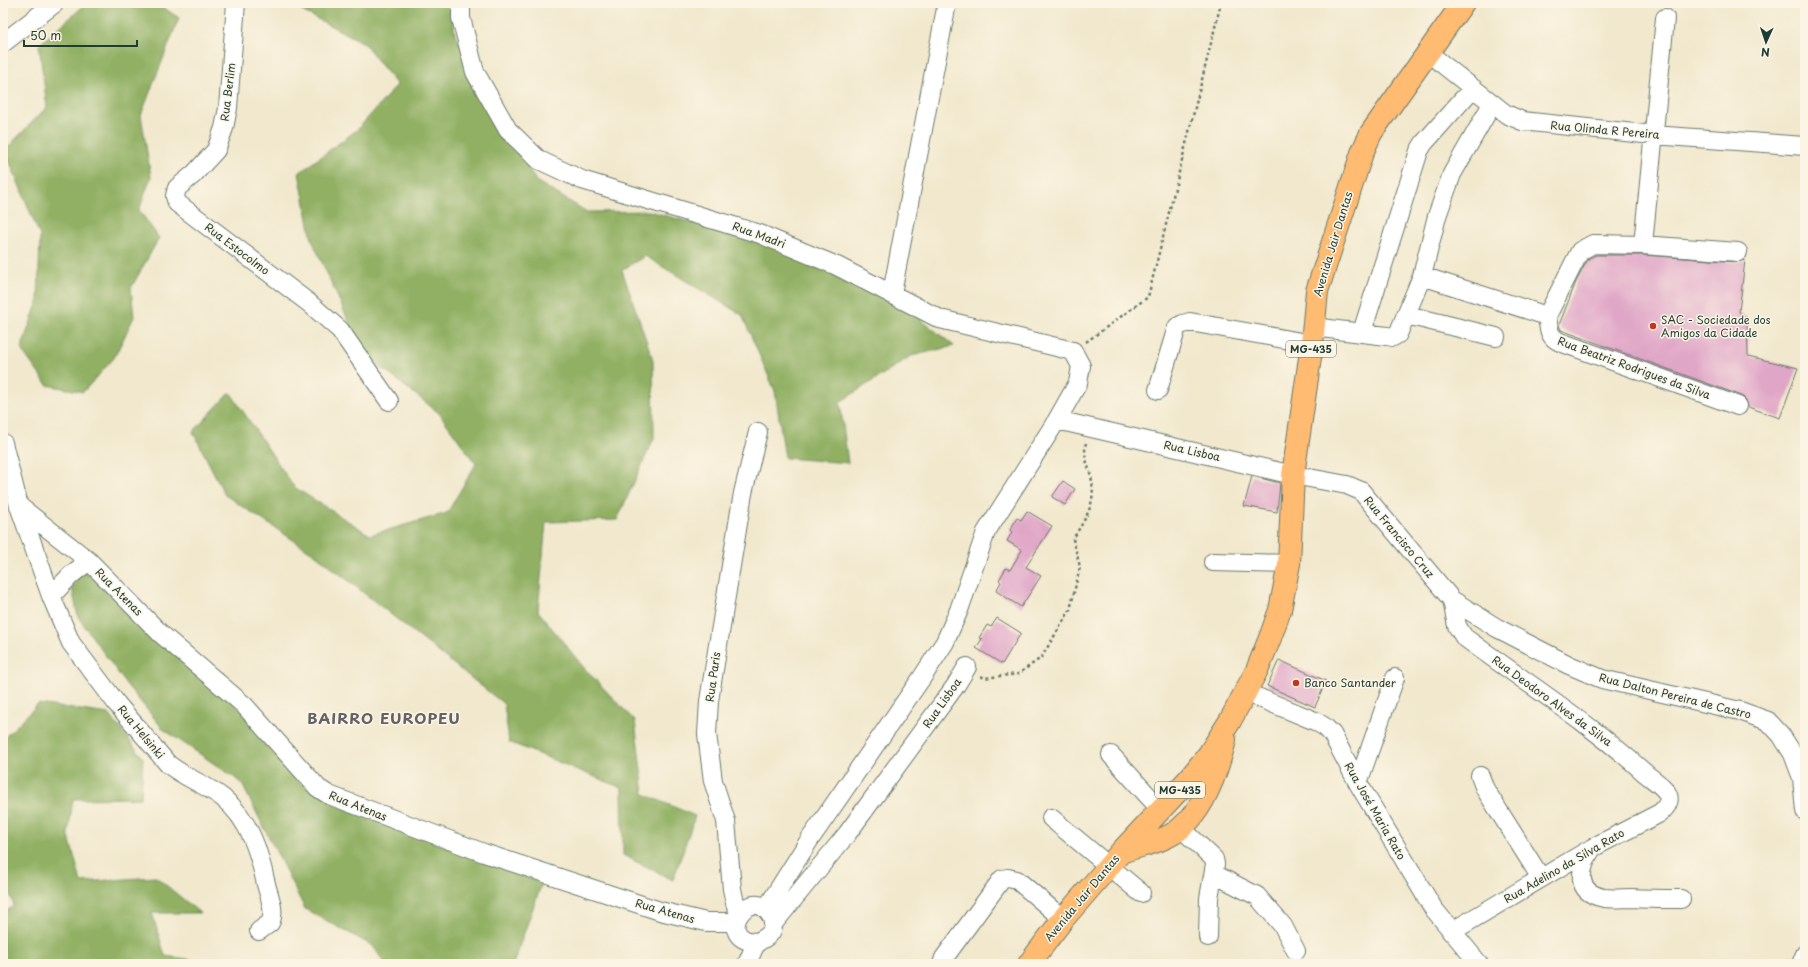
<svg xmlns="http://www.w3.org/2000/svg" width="1808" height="967" viewBox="0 0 1808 967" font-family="'Playpen Sans',sans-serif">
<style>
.forest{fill:#91b064;stroke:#58764c}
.building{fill:#e0a6c7}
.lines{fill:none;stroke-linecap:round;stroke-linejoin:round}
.minor-casing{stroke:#68796a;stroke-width:20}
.major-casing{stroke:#68796a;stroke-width:24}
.path{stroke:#68796a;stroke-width:2.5;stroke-dasharray:3 3;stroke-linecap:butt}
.minor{stroke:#fff;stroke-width:18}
.major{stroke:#ffbb71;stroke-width:22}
.poi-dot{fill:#c8321e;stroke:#fcf5e5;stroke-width:1.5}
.labels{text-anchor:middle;stroke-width:3;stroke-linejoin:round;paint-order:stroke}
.shield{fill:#fcf5e5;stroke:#617469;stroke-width:1}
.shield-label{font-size:10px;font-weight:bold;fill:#1f3d34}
.street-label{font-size:11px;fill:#1f3d34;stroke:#fcf5e5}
.poi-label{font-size:11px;fill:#1f3d34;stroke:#fcf5e5;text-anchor:start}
.district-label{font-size:15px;font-weight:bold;letter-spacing:1px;fill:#636267;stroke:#fcf5e5}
</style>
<rect width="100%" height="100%" fill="#fcf5e5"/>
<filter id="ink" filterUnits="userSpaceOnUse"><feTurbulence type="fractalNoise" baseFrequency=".025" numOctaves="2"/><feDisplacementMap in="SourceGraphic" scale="8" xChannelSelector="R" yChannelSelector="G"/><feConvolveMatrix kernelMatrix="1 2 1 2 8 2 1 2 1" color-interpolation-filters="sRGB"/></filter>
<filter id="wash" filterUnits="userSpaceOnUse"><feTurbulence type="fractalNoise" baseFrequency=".012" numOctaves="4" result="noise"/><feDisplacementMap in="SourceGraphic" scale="16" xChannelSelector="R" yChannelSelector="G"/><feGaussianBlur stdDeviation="0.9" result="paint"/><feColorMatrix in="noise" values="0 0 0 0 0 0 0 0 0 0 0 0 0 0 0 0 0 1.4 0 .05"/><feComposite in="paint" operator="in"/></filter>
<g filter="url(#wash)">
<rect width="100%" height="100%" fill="#f1e8cd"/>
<path class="forest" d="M87,3H156L179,18L141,115L151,177L139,210L159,238L131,288L134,317L114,358L83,392L47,385L21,349L38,301L40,236L5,150L47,107L39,45Z
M306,3H451L455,34L536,181L587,212L649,211L771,244L908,309L954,346L911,356L840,402L848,463L785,458L775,391L742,315L645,256L622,270L653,360L654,438L617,520L546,522L538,611L585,669L635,721L644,794L695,816L673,880L623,855L622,788L509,742L504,704L316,555L225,495L193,432L230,392L294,487L370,535L447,513L476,464L439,413L363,353L312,240L299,173L358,129L397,85L364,43L302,11Z
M80,572L107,580L339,806L542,883L513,964H385L373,946L305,909L241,782L163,729L126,684L78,617L72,588Z
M38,704L109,714L143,758L141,798L73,799L68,833L81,882L156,877L200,913H152L165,956L222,964H3V913L14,906L3,873V739Z"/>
<g id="blocks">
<path class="building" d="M1596,255H1643L1737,262L1745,260L1739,312L1747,318L1748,356L1798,368L1780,418L1748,407L1746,400L1742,396L1561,330L1559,325L1576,282L1588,259Z
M1252,476L1280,483L1277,512L1244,506Z
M1063,481L1075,489L1065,505L1052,497Z
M1027,511L1052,526L1026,567L1041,576L1021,607L996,591L1001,582L999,580L1006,568L1010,570L1022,550L1007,541L1012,532L1010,530L1017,518L1021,520Z
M997,618L1021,633L1002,664L976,648L982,639L979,638L987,625L991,627Z
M1279,660L1326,681L1315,707L1267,686Z"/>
</g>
</g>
<g filter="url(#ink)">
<use href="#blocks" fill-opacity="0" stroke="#68796a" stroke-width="1"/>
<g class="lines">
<defs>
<path id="minor" d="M236,3L228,108L224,128L216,150L194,174L177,188L175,196L177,203L309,303L340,330L389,401
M461,3V18L475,72L508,130L539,160L582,180L760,234L837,266L940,319L1073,351L1081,366L1078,383L1057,420
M3,43L55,3
M1427,52L1506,114L1522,121L1653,135L1805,146
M1643,245L1665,18
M1422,276L1547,316L1580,251L1593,244L1643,245L1738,252
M892,293L947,3
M1407,315L1496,337
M1547,316C1549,328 1548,337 1560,342L1738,406
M1313,327L1387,336L1393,337L1398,334L1422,276L1437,216L1452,174L1492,104
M1362,332L1419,151L1424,143L1472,89
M1158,390L1177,327L1183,324L1190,322L1312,344
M3,443L19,506L51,596L71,643L117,704L168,764C185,778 207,785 223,798C250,820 259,852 266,884C269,896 276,911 270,923L259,931
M19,506L89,561L161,634L244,705L318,788L329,795L484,853L660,911L706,922H736
M1213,562L1289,564
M51,596L71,575L89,561
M1245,692L1315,721L1325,727L1332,734L1358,783L1433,908L1479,964
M1111,755L1161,810
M1480,776L1485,789L1541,878
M1358,783L1395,678
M1051,818L1141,893
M1181,828L1214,859L1215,864L1209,898L1208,937
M1592,848C1580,868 1573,892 1604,898C1613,899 1623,898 1632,898C1648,899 1665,899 1681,899
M1214,874L1257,896L1283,926L1296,951
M766,909L810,839L923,676L945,642L959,610L986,532L1057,420L1293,475L1347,485L1361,491L1366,497L1452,600L1497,628L1569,665L1602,679L1740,711L1768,721L1781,735L1793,754L1802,778L1805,811
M739,913L735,903L732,889L726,821L713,781L707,734L709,701L717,651L743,493L758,432
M773,924L847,834L956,685L967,667
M1451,932L1592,848L1660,813C1664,809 1671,803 1668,795C1665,787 1653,780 1646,774C1590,723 1525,682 1464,637L1457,626L1452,600
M747,964C750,958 753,947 758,942C763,938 769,938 772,930C774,925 773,918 769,913C748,884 712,941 758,942
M942,964L944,958L1002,879L1008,878L1017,880L1063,919
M1801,964L1805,954"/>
<path id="major" d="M1124,851C1142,845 1166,841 1181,828C1204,809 1218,768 1225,740
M1029,964L1063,919L1121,852L1189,779L1209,754L1230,721L1257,670L1270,638L1280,610L1289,564L1293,475L1312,344L1317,291L1362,153L1371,133L1463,3"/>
</defs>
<use href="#minor" class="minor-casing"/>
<use href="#major" class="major-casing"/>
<path class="path" d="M1086,342L1148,297L1221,3
M981,676L984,678L1018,674L1041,658L1070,610L1080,567L1073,539C1086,517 1097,504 1091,476C1088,465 1083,456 1086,443"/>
<use href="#minor" class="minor"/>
<use href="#major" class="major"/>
</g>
</g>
<g class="poi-dot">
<circle cx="1653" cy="326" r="4"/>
<circle cx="1296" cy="683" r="4"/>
</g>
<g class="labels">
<g class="shield">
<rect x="1286" y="341" width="50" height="16" rx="3"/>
<rect x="1155" y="782" width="50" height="16" rx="3"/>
</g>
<g class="shield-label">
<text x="1311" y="353">MG-435</text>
<text x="1180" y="794">MG-435</text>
</g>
<g class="street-label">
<text transform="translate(228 92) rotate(-83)" y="4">Rua Berlim</text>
<text transform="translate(1605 130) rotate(5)" y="4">Rua Olinda R Pereira</text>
<text transform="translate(759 235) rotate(20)" y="4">Rua Madri</text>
<text transform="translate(1333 244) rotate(-73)" y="4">Avenida Jair Dantas</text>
<text transform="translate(237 249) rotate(37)" y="4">Rua Estocolmo</text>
<text transform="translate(1634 368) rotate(20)" y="4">Rua Beatriz Rodrigues da Silva</text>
<text transform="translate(1192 451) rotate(13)" y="4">Rua Lisboa</text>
<text transform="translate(1399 537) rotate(50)" y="4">Rua Francisco Cruz</text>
<text transform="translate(119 592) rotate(45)" y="4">Rua Atenas</text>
<text transform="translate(713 677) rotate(-82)" y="4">Rua Paris</text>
<text transform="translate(1675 696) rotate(14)" y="4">Rua Dalton Pereira de Castro</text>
<text transform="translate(1552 701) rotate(36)" y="4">Rua Deodoro Alves da Silva</text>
<text transform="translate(942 703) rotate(-55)" y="4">Rua Lisboa</text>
<text transform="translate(141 732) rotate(50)" y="4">Rua Helsinki</text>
<text transform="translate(358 806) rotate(22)" y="4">Rua Atenas</text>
<text transform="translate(1375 811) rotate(60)" y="4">Rua José Maria Rato</text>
<text transform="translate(1564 866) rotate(-30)" y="4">Rua Adelino da Silva Rato</text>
<text transform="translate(1082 898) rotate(-50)" y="4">Avenida Jair Dantas</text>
<text transform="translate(665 911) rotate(16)" y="4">Rua Atenas</text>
</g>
<g class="poi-label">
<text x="1661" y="324">SAC - Sociedade dos<tspan x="1661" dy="13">Amigos da Cidade</tspan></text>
<text x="1304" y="687">Banco Santander</text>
</g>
<g class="district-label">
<text x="384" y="724">BAIRRO EUROPEU</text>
</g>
</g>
<rect width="1808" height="967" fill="none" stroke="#fcf5e5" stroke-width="16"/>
<g transform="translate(1766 42) rotate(183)" stroke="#fcf5e5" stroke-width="3" paint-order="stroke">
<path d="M0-3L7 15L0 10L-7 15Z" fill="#1f3d34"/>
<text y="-6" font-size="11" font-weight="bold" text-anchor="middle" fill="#1f3d34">N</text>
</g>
<path d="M24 40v6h113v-6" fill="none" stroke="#1f3d34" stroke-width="2"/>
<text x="30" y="40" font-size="12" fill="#1f3d34" stroke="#fcf5e5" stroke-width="3" paint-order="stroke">50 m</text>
</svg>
